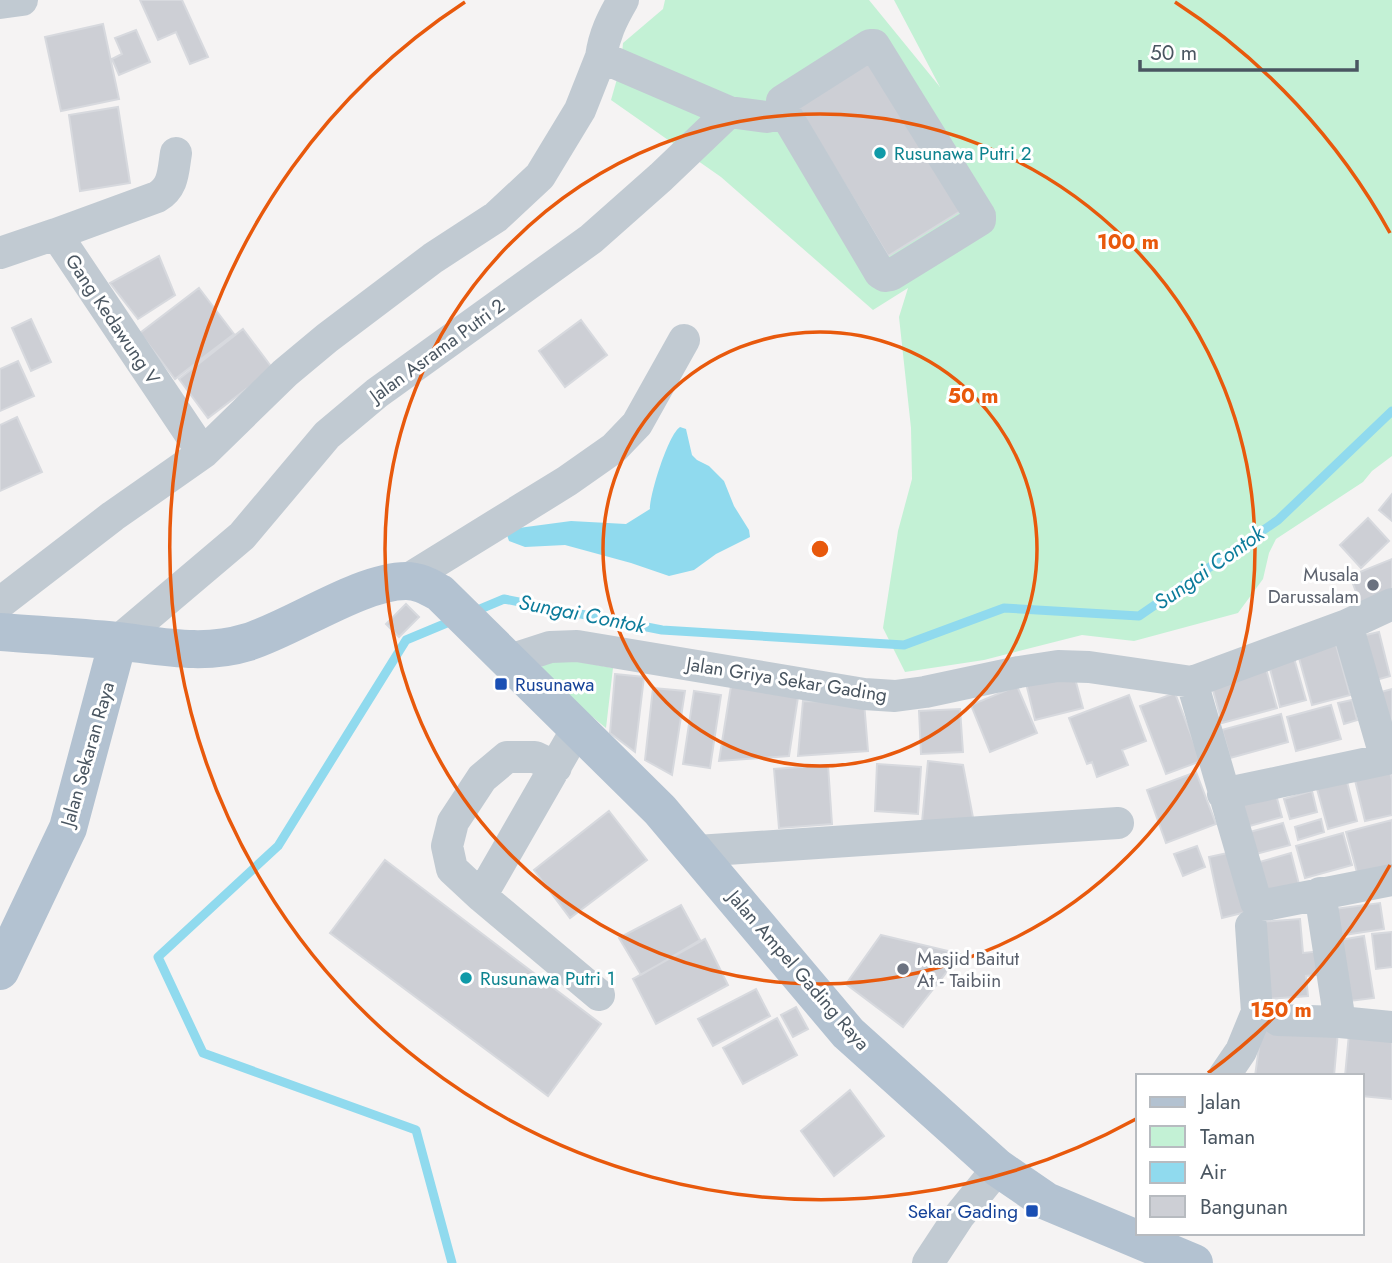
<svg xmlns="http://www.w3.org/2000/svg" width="1392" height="1263" viewBox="0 0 1392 1263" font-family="Jost,sans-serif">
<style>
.green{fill:#c3f1d5}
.water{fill:#90daee}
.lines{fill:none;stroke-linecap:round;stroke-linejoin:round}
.stream{stroke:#90daee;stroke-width:9}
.building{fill:#cdcfd5;stroke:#d7d9de;stroke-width:2}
.minor{stroke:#c1cad2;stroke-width:32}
.major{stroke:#b3c2d1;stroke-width:38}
.ring{fill:none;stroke:#e8590c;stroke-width:3.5}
.culture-dot{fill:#0f9aa8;stroke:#fff;stroke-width:2.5}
.worship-dot{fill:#6b7280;stroke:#fff;stroke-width:2.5}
.transit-dot{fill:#1a4fb4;stroke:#fff;stroke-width:2.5}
.labels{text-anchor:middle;stroke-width:6;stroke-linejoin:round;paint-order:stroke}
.culture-label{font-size:19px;fill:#0d838f;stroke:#fff;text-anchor:start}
.street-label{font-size:19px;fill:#4a5661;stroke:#fff}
.worship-label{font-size:19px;fill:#5b616d;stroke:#fff;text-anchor:end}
.transit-label{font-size:19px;fill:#164399;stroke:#fff;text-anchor:start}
.water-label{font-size:21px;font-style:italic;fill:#0c7c9b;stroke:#fff}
.centre{fill:#e8590c;stroke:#fff;stroke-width:3.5}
.ring-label{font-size:21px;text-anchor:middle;font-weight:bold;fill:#e8590c;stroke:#fff;stroke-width:6;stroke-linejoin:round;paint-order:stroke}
</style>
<rect width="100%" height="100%" fill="#f5f3f3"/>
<path class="green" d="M665,0H869L940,87L894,0H1392V456L1372,471L1363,482L1276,539L1269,553L1263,579L1238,613L1134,641L1082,635L984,660L905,672L883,628L898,531L912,479L911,428L899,317L908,288L873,310L721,177L611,100L621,65L623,43L663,9Z
M553,657L613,668L606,728L545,678L540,670L544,663Z"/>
<path class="water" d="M680,427L686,429L692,455L697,460L709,466L724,481L734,506L749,530L750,537L716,554L694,570L669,576L631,563L565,545L525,547L509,541L507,535L511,529L571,521L626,524L650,509C650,494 668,435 680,427Z"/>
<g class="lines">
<path class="stream" d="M473,612L504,599L662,630L904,645L1004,608L1139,616L1278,520L1392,411
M452,1263L416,1130L203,1053L158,957L278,846L406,640L454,620"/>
</g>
<path class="building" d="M140,0H182L208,57L190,64L176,32L158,40Z
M103,24L119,99L61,111L45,37Z
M136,30L150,62L119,75L112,59L122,54L115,38Z
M872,49L967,207L888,256L793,99Z
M118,107L130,183L80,191L69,115Z
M159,256L175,295L138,319L110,283Z
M199,288L234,334L175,379L140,333Z
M31,319L51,362L31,371L12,328Z
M581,320L607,355L565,387L539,351Z
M243,329L273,369L208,418L179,379Z
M18,361L34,396L0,411V369Z
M17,417L42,472L0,491V425Z
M1392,494V521L1379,510Z
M1368,518L1389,541L1361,568L1340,545Z
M1392,559V593L1361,605L1350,576Z
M406,604L419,617L399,637L386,624Z
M1379,632L1390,676L1369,682L1357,637Z
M1335,641L1350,695L1312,705L1297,651Z
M1294,658L1306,700L1280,707L1269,665Z
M1266,669L1277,708L1222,723L1211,683Z
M1073,671L1083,708L1035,720L1026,683Z
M615,674L644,677L635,752L610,733Z
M731,686L798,697L789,756L719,761Z
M1017,686L1037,733L990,752L971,705Z
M653,688L685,691L672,775L645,760Z
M1392,689V732L1374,694Z
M694,691L721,695L710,768L683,764Z
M1175,693L1201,761L1166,774L1140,706Z
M1129,695L1146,741L1122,750L1128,765L1097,777L1092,762L1087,764L1069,718Z
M1352,700L1357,720L1344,724L1338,703Z
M803,701L864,702L868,751L798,756Z
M1331,705L1341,739L1296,751L1287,717Z
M960,709L963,752L921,754L919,711Z
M1281,714L1288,742L1230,758L1222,730Z
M928,761L963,765L975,828L922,822Z
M1388,763L1392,780V815L1365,821L1353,772Z
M877,764L921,767L918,814L875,811Z
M828,765L832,824L779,828L774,769Z
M1344,770L1357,821L1328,829L1314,778Z
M1196,772L1216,824L1166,843L1147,790Z
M1274,787L1282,817L1246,827L1238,797Z
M1312,791L1317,812L1290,819L1284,799Z
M609,811L647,860L570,918L534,870Z
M1321,819L1324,832L1298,840L1295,827Z
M1392,820V867L1358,876L1346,832Z
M1283,823L1290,845L1252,855L1246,833Z
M1343,833L1352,865L1305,878L1296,846Z
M1197,846L1205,867L1183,876L1174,854Z
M1237,851L1250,911L1222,918L1209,857Z
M1291,853L1300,888L1259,900L1249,865Z
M385,860L601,1024L548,1096L330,933Z
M1380,903L1384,929L1337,936L1334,909Z
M681,905L700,940L641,975L619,938Z
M1300,919L1303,953L1322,951L1324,974L1306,976L1308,996L1267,999L1259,922Z
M1392,932V967L1376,969L1372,934Z
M881,935L961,954L903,1027L846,984Z
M1364,936L1374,998L1342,1002L1334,941Z
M705,939L728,985L656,1024L633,979Z
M756,989L770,1016L713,1046L698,1019Z
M796,1007L808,1029L793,1037L781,1015Z
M777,1018L797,1055L743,1084L723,1048Z
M1262,1026L1338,1031L1334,1076H1255Z
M1349,1034L1392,1038V1099L1362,1096V1076H1345Z
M850,1090L884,1136L834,1176L801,1131Z"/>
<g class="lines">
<path class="minor" d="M0,3L22,0
M601,57C604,35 612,19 623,0
M56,234L157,197C174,187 173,171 176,153
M0,253L56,234L203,453
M405,581L567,481L614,448L637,424L684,340
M0,603L113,516L203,453L285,373L327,338L433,258L496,217L540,176L580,110L601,57L729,112
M1347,625L1386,759
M118,641L242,536L327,435L377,393L591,239L661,177L729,112L767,117L785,113L880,273L885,276L891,275L980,220V216L874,45H870L782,101L785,113
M507,661L550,647L577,646L864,694L895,696L925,692L1019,672L1058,666L1089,667L1192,682L1347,625L1392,604
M1192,682L1256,902L1260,905L1270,904L1392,880
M577,729L481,896L599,995
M1223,794L1392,758
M697,851L1118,823
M1320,893L1340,1022L1392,1027
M481,896L452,869L447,846L453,822L482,778L507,757H535L556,767
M1278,1020L1340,1022
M1224,1076L1241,1051L1257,1012L1251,926
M928,1263L959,1216L998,1168"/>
<path class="major" d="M0,632C39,635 78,637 117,641C161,646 203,656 248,642C293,628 361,581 406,581C419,581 429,587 440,593L660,810L848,1033L998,1168L1046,1201L1194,1263
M0,971L68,828L118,641"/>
</g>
<g class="ring">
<circle cx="820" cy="549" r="217"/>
<circle cx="820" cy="549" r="435"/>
<path d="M1390 865A652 652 0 0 1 1208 1073M1136 1119A652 652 0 0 1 465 2M1175 2A652 652 0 0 1 1390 233"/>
</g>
<g class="culture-dot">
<circle cx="880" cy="153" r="7"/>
<circle cx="466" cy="978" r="7"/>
</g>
<g class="worship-dot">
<circle cx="1373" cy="585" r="7"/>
<circle cx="903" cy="969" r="7"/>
</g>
<g class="transit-dot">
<rect x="494" y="677" width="14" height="14" rx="3.5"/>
<rect x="1025" y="1204" width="14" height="14" rx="3.5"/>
</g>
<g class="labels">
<g class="culture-label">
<text x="894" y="160">Rusunawa Putri 2</text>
<text x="480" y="985">Rusunawa Putri 1</text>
</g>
<g class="street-label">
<text transform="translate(113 319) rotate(56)" y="7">Gang Kedawung V</text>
<text transform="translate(437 350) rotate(-36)" y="7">Jalan Asrama Putri 2</text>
<text transform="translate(787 679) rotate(9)" y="7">Jalan Griya Sekar Gading</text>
<text transform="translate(87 754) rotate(-74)" y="7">Jalan Sekaran Raya</text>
<text transform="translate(799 970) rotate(49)" y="7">Jalan Ampel Gading Raya</text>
</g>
<g class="worship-label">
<text x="1359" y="581">Musala<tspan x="1359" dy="22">Darussalam</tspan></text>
<text x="917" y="965" text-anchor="start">Masjid Baitut<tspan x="917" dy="22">At - Taibiin</tspan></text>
</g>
<g class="transit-label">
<text x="515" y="691">Rusunawa</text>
<text x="1018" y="1218" text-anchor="end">Sekar Gading</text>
</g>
<g class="water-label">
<text transform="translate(1209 568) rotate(-35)" y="7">Sungai Contok</text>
<text transform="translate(582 614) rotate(11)" y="7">Sungai Contok</text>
</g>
</g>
<circle cx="820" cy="549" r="10" class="centre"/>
<g class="ring-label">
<text x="1128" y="249">100 m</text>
<text x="973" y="403">50 m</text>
<text x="1281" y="1017">150 m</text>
</g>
<rect x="1136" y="1074" width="228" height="161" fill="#ffffff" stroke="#b7bbc0" stroke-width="2"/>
<rect x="1150" y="1097" width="35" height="10" fill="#b3c2d1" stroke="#b7bbc0" stroke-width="2"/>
<text x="1200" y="1109" font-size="21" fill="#4a5661">Jalan</text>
<rect x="1150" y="1126" width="35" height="21" fill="#c3f1d5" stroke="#b7bbc0" stroke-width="2"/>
<text x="1200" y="1144" font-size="21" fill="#4a5661">Taman</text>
<rect x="1150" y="1162" width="35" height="21" fill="#90daee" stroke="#b7bbc0" stroke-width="2"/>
<text x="1200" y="1179" font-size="21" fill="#4a5661">Air</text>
<rect x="1150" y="1196" width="35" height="21" fill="#cdcfd5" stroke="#b7bbc0" stroke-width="2"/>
<text x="1200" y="1214" font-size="21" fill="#4a5661">Bangunan</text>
<path d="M1140 60v10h217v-10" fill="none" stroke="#4a5661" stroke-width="3.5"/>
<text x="1150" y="60" font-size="21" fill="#4a5661" stroke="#ffffff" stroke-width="5" paint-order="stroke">50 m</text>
</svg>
